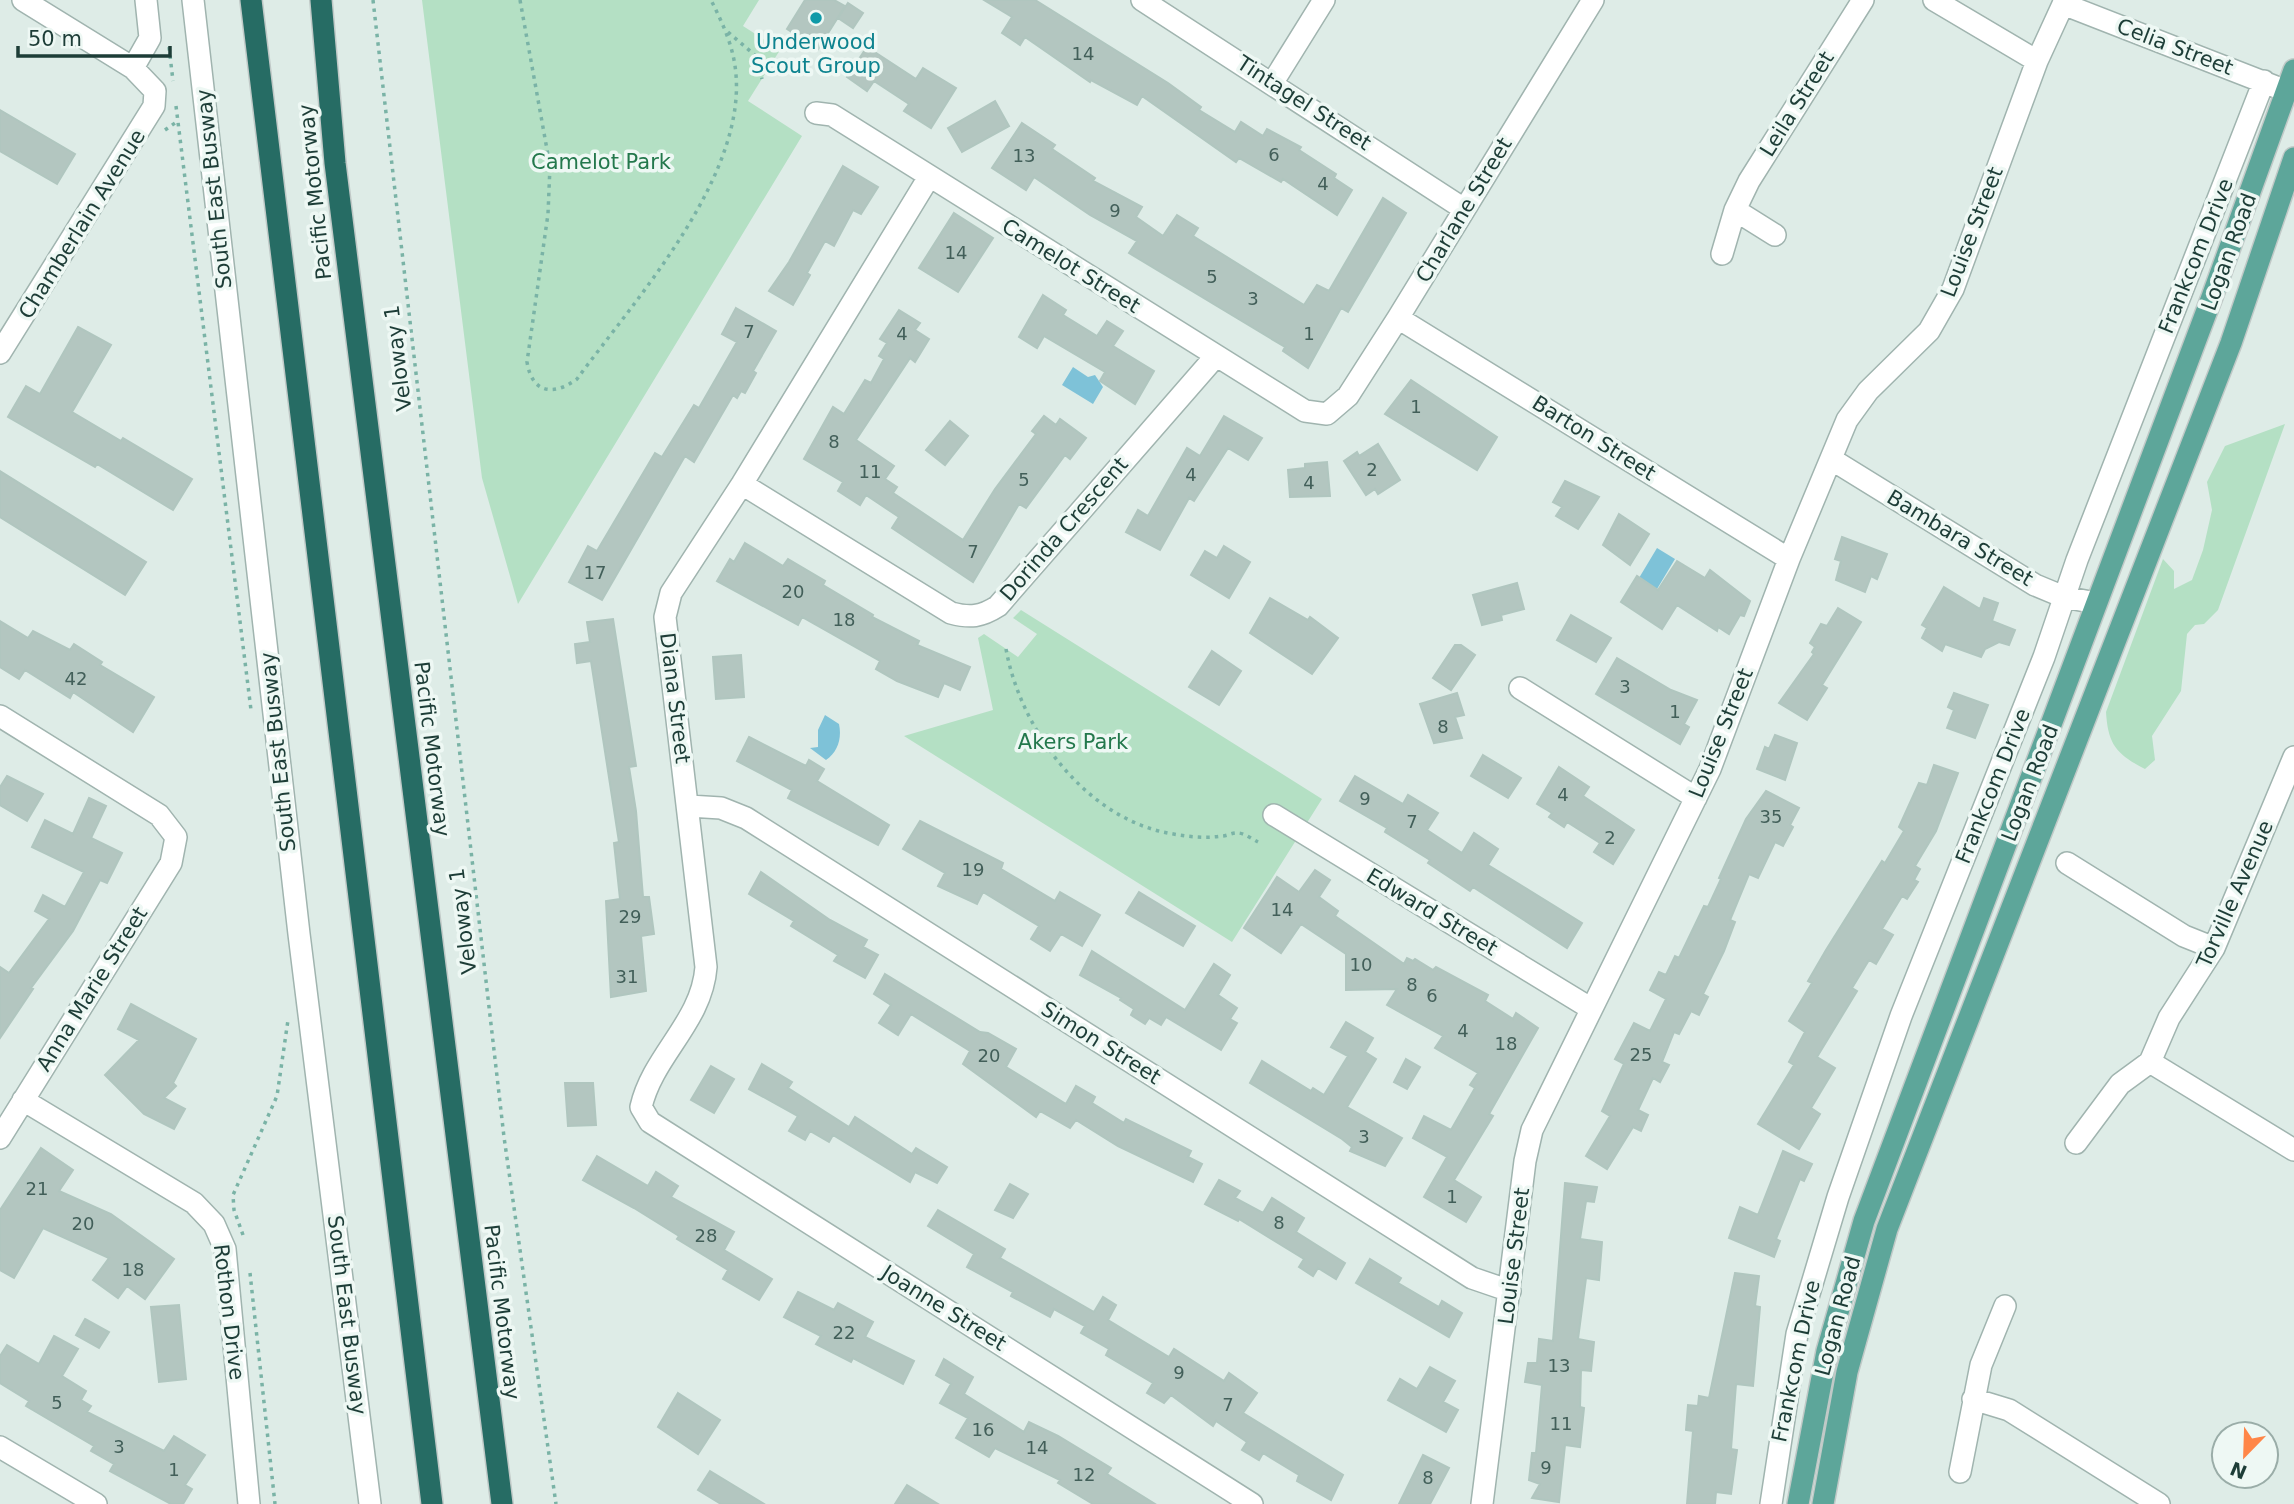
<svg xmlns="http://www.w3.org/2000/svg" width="2294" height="1504" viewBox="0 0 2294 1504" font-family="'DejaVu Sans',sans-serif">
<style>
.green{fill:#b4e0c4}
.water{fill:#7ec2d8}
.building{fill:#b3c6c0;stroke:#b0c6bf;stroke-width:2}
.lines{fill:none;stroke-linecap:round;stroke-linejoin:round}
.minor-casing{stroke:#a0b4af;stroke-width:24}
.major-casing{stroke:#c0c9c7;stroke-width:24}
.highway-casing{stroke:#c0c9c7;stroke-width:24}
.path{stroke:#7ab3a6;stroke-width:3.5;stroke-dasharray:3.5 5;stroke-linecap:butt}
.minor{stroke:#fff;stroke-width:21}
.major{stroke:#5da69a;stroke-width:21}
.highway{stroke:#266c64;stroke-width:21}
.culture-dot{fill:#0f9aa8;stroke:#eef8f4;stroke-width:2.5}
.labels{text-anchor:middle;stroke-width:7;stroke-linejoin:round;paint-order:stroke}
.number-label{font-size:18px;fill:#425f59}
.culture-label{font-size:21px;fill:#0d838f;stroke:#eef8f4}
.street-label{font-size:21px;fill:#1d3d37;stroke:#eef8f4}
.park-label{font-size:21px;fill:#23784c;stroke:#eef8f4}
</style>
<rect width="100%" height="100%" fill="#deece7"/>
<path class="green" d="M422,0H759L743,26L780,50L748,101L802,136L518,604L482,478Z
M2285,424L2218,610L2204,624L2195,625L2187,634L2181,691L2152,736L2155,760L2145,769C2116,754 2108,744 2106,712L2163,559L2174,571V589L2192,580L2203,550L2212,510L2207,482L2225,446Z
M1021,610L1322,799L1232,942L904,736L993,710L978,638L984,634L1018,657L1037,634L1013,618Z"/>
<path class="water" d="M1073,367L1088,377L1095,375L1103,387L1093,404L1062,385Z
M1657,548L1675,559L1657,589L1639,578Z
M825,715L839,724C842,738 838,752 826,760L810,748L818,747V730Z"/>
<path class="building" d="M805,0H834L845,6L818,49L787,29Z
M984,0H1035L1168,83L1201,107L1199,110L1235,132L1241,122L1263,136L1267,129L1301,147L1299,150L1336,174L1334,178L1352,190L1337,215L1283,179L1281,182L1239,158L1236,162L1142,96L1137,105L1091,80L1090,82L1025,37L1020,45L1002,33L1012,17Z
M848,3L863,13L853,28L838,18Z
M867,47L916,79L923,68L956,88L931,128L904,111L909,104L874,81L867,91L847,77Z
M995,101L1009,126L962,152L948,128Z
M0,110L75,154L57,184L0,151Z
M1022,123L1055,145L1052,149L1095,178L1093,181L1142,207L1136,217L1163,236L1177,215L1198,228L1193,236L1304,305L1317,285L1329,291L1383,198L1406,213L1348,312L1341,308L1308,368L1283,351L1285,347L1129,253L1137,241L1090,215L1034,177L1026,190L992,168Z
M843,166L878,187L861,214L853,210L834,246L825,241L807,273L810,275L793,305L769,291L789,262Z
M954,213L993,238L958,292L919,268Z
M1043,295L1066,310L1063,315L1097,336L1107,321L1123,331L1113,346L1154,371L1135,404L1100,381L1105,372L1044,336L1037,348L1019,337Z
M736,308L776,331L753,371L756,373L745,393L741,391L737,398L733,395L694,462L685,456L602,600L569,582L588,546L597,551L655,453L662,457L694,405L699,408L737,342L722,334Z
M899,310L920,323L915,330L929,339L915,362L910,358L856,440L894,466L885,479L897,487L893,493L963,540L995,489L1036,434L1032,431L1044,416L1056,425L1060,419L1086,438L1070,459L1065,455L1026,508L1019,504L973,582L892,528L899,517L866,495L860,505L838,491L843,482L804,459L833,407L844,414L865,380L871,383L884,359L879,356L887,343L880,339Z
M78,327L111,345L72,412L121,441L123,438L192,479L173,510L97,464L95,467L8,417L26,386L40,394Z
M1411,380L1497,437L1477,470L1385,414Z
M1224,416L1262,438L1248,460L1228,448L1194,501L1189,498L1160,550L1126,532L1138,510L1148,516L1187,448L1200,456Z
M950,421L968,436L945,465L926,450Z
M1378,444L1400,480L1378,494L1375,489L1366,495L1344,461L1357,452L1359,456Z
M1327,462L1330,496L1290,497L1288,470L1305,468V464Z
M0,471L146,562L125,595L0,517Z
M1565,481L1599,497L1578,529L1556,516L1562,507L1553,502Z
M1619,514L1649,534L1630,565L1603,545Z
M1842,537L1887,554L1877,579L1871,576L1865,592L1836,580L1841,561L1835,559Z
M745,543L783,566L788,559L825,581L823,585L873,615L872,617L919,641L917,645L970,667L960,690L944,683L938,697L897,681L876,669L880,661L802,617L798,625L717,581L730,559L734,562Z
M1224,546L1250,562L1229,598L1191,575L1205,551L1217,558Z
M1677,561L1705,578L1710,570L1750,601L1744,616L1740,615L1729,634L1718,627L1717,631L1677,605L1662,629L1621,602L1637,576L1658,590Z
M1517,583L1524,609L1501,615L1502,620L1482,625L1473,595Z
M1944,587L1980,609L1984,598L1998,603L1992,621L2015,630L2009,645L1999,642L1985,649L1981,657L1945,644L1942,651L1922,638L1927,628L1922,625Z
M1270,598L1308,620L1310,617L1338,638L1312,674L1250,633Z
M1838,608L1861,622L1822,685L1827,688L1807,720L1779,703L1814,654L1812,652L1815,647L1810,643L1821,624L1827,626Z
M1571,615L1611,638L1596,662L1557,640Z
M613,619L636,766L629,767L636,811L643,897H649L654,934L641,936L646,991L611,997L606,901L620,899L614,843L619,842L591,661L577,663L575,644L590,642L587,622Z
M0,621L28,638L33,631L70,650L74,644L102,662L100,665L154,697L133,732L73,692L70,698L25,670L19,679L0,667Z
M1455,645H1461L1475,655L1451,690L1433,678Z
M1212,651L1241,671L1219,705L1189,687Z
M741,655L744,697L716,699L713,657Z
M1617,658L1671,690L1697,700L1684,724L1689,727L1680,744L1596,694Z
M1457,693L1464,715L1455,717L1462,738L1434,743L1420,704Z
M1954,693L1988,705L1975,738L1947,728L1954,710L1948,707Z
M1775,735L1797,743L1785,780L1757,769L1765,747L1769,749Z
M749,737L806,766L809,760L824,769L817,781L889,825L878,845L788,798L792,790L737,761Z
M1483,755L1521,778L1508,798L1471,776Z
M1934,765L1958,773L1936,831L1915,866L1920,869L1914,880L1918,882L1907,899L1902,896L1882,929L1893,935L1876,964L1869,960L1852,988L1857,991L1817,1057L1835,1068L1811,1108L1820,1114L1799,1149L1758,1124L1794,1065L1789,1062L1805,1032L1789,1021L1812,983L1808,981L1826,950L1882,861L1885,863L1904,831L1899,827L1919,783L1927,785Z
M1559,767L1589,787L1583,796L1634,830L1613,864L1594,852L1600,843L1567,822L1564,827L1549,817L1552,813L1537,804Z
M7,776L43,794L27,821L0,805V787Z
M1355,776L1403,804L1408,795L1438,813L1427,830L1462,853L1474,833L1498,849L1488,865L1582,923L1567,948L1473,887L1470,891L1428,863L1430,860L1385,832L1387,828L1340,801Z
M1766,791L1799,808L1790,825L1793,827L1783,846L1775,842L1758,878L1749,874L1730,920L1735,922L1724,951L1703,994L1708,997L1699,1015L1691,1011L1679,1034L1674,1032L1662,1062L1669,1065L1660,1082L1653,1078L1638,1110L1648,1115L1641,1131L1633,1127L1607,1169L1586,1156L1610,1116L1602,1111L1624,1064L1615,1059L1634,1023L1650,1031L1666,999L1650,990L1659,972L1666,975L1675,956L1679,958L1704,906L1708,907L1721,879L1719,878L1746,819Z
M89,798L106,806L91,838L122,853L107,883L100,880L73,931L31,988L33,989L0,1038V967L9,973L49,919L35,911L43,895L65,907L84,872L32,847L45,820L73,834Z
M920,821L1003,863L1001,869L1055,901L1060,892L1100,915L1082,946L1061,934L1050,951L1031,939L1039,926L983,892L977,904L938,886L945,873L903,849Z
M1315,870L1330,880L1319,897L1338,911L1335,916L1404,964L1407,958L1413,961L1415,959L1433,970L1436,967L1488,995L1485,1001L1513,1019L1516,1013L1538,1028L1489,1114L1493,1116L1454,1180L1481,1197L1466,1222L1424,1197L1447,1157L1413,1138L1424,1116L1451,1130L1475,1088L1470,1085L1478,1073L1435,1048L1443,1036L1387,1005L1397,989L1346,990V954L1301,924L1281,953L1244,928L1277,877L1299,892Z
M761,872L830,920L867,940L863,947L878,955L865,978L834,961L838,955L791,926L794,921L749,894Z
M1139,892L1195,926L1183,946L1126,913Z
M1092,951L1185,1010L1214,964L1230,975L1218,995L1237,1008L1230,1019L1237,1023L1221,1050L1166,1017L1161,1025L1149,1018L1145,1024L1131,1015L1134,1009L1120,1000L1121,998L1080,975Z
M885,974L980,1032L988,1033L1016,1049L1006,1067L1066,1104L1076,1086L1095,1097L1092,1103L1124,1123L1126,1119L1191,1151L1188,1157L1202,1164L1193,1182L1118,1146L1076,1120L1070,1128L1040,1111L1036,1117L963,1064L970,1051L911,1014L898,1035L879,1023L891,1005L874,994Z
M131,1004L196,1039L173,1083L176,1086L164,1098L185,1109L174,1129L144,1114L105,1075L139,1040L118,1029Z
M1346,1022L1373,1038L1365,1052L1376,1059L1347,1107L1402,1138L1385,1166L1350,1151L1352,1147L1342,1139L1250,1083L1262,1061L1311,1091L1313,1088L1324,1095L1348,1056L1331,1047Z
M1406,1059L1420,1067L1407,1089L1394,1082Z
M762,1064L792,1082L788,1088L849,1127L855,1117L912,1154L916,1148L947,1167L937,1183L915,1172L910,1182L833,1135L829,1142L810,1131L805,1140L789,1131L798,1116L749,1089Z
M711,1066L734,1079L714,1113L691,1100Z
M565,1083H593L596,1125L568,1126Z
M41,1148L73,1170L59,1191L111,1214L174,1259L145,1299L127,1286L118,1298L93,1280L109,1258L43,1228L14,1278L0,1270V1210Z
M1783,1151L1812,1164L1804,1181L1800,1179L1776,1239L1780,1241L1774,1257L1729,1238L1740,1207L1758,1215Z
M597,1156L648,1186L656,1172L678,1186L671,1197L734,1232L724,1250L772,1279L759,1300L723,1279L728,1270L677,1239L679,1236L634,1208L583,1180Z
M1219,1180L1240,1191L1235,1198L1263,1213L1272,1198L1304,1218L1296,1232L1345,1263L1336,1279L1318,1268L1313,1276L1299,1267L1304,1259L1239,1219L1238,1221L1205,1204Z
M1565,1183L1597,1187L1594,1202L1586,1201L1580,1239L1602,1242L1599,1280L1586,1278L1578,1339L1594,1342L1591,1371L1581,1370L1580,1407L1584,1408L1580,1447L1565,1445L1559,1502L1532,1498L1540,1484L1529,1480L1532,1453H1536L1542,1385L1525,1382L1528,1363H1537L1539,1339L1553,1341Z
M1010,1184L1028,1194L1013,1218L995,1210Z
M938,1210L1005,1249L1000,1258L1094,1312L1103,1297L1116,1305L1108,1320L1169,1357L1174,1349L1224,1381L1229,1373L1257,1393L1243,1413L1343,1475L1331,1500L1297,1481L1299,1475L1263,1453L1259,1460L1242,1450L1247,1442L1216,1421L1213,1426L1171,1395L1164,1403L1147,1393L1153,1383L1106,1355L1109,1349L1081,1333L1085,1326L1054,1309L1050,1317L1011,1296L1013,1292L967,1267L974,1254L928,1226Z
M1370,1259L1401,1278L1398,1283L1439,1307L1442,1301L1462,1313L1449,1337L1356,1283Z
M1735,1273L1759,1276L1755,1306L1760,1307L1753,1386L1736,1384L1731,1449L1737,1450L1731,1494L1716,1492L1715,1504H1687L1693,1431L1686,1430L1688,1405L1698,1406L1699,1396L1709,1398Z
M798,1292L834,1310L838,1303L873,1322L865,1337L914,1361L903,1384L853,1358L851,1362L816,1344L821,1336L784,1317Z
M179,1305L186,1379L159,1382L151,1307Z
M85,1319L109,1332L99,1348L76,1335Z
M54,1336L78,1349L62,1376L86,1391L81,1400L91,1406L87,1412L164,1451L174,1436L205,1455L185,1485L192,1489L183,1504H171L110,1471L114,1464L91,1451L94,1446L26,1406L29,1401L0,1383V1356L7,1345L39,1364Z
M944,1359L973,1377L964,1394L1024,1432L1029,1422L1058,1436L1111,1468L1107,1474L1155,1504H1093L1058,1483L1060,1480L995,1448L989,1457L956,1438L968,1418L940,1403L951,1384L936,1375Z
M1430,1367L1455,1381L1443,1402L1458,1410L1446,1432L1388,1400L1400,1379L1417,1389Z
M678,1393L720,1420L698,1454L658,1427Z
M1423,1455L1449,1468L1430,1504H1399Z
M710,1471L764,1504H721L698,1490Z
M907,1485L938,1504H895Z"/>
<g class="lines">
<defs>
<path id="minor" d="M193,0L299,934L370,1504
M1142,0L1464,209
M1934,0L2037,61
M2063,4L2276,87
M133,68L150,38L146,0
M1273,82L1324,0
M816,113L832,115L1305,411L1327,414L1348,396L1398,318L1593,0
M929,177L742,484L671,593L665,617L706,967C702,1022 653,1055 641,1107L650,1122L1252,1504
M1735,210L1775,235
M1722,254L1735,210L1749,181L1863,0
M1398,318L1789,559
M0,353L154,106L155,91L133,68L23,0
M1831,459L2035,585L2064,597L2096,603
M742,484L951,613C970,618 981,617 998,606L1215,357
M1520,688L1696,798
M0,716L159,815L176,837L171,863L0,1138
M2294,757L2214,948L2169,1018L2150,1062L2294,1150
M689,806L721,808L746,818L1472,1278L1510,1291
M1274,815L1590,1008
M2067,863L2184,936L2214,948
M23,1100L194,1203L214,1224L225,1249L249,1504
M2076,1143L2120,1084L2150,1062
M1973,1399L2009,1410L2159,1504
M0,1447L96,1504
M1960,1472L1981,1365L2005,1306
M1482,1504L1525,1161L1532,1130L1710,769L1789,559L1847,420L1868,391L1929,331L1953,289L2037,61L2065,0
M1771,1504L1797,1334L1838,1197L1901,1016L2044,657L2077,560L2264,81"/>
<path id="major" d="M1798,1504L1827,1351L1864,1221L2212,297L2294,70
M1823,1504L1847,1372L1887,1229L2231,343L2294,158"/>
<path id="highway" d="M251,0L432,1504
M321,0L335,163L502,1504"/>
</defs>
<use href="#minor" class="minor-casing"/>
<use href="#major" class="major-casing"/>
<use href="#highway" class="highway-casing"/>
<path class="path" d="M373,0L504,1137L556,1504
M520,0L550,166L548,214L527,362C532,394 554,396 577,379C637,297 755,168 734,60C730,39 721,20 711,0
M728,32L757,57L762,79
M169,47L173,81
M176,106L251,710
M165,130L178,121
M1006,649C1020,728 1083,814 1163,832C1182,836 1203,839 1222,836C1227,836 1233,832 1238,833C1244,833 1252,839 1258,842
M243,1235L234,1210L233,1195L277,1096L288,1020
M250,1273L275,1504"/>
<use href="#minor" class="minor"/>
<use href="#major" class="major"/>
<use href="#highway" class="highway"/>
</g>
<circle class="culture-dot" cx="816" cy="18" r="7"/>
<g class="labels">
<g class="number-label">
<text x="1083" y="60">14</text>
<text x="1274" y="161">6</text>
<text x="1024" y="162">13</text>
<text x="1323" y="190">4</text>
<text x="1115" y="217">9</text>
<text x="956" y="259">14</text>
<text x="1212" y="283">5</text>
<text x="1253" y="305">3</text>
<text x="749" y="338">7</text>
<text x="902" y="340">4</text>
<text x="1309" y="340">1</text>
<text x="1416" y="413">1</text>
<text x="834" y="448">8</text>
<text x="1372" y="476">2</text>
<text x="870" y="478">11</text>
<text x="1191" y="481">4</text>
<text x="1024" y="486">5</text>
<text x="1309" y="489">4</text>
<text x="973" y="558">7</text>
<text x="595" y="579">17</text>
<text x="793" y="598">20</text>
<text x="844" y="626">18</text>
<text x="76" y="685">42</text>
<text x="1625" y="693">3</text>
<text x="1675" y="718">1</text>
<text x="1443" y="733">8</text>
<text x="1563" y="801">4</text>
<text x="1365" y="805">9</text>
<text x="1771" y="823">35</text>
<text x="1412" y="828">7</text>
<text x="1610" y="844">2</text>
<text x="973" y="876">19</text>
<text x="1282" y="916">14</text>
<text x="630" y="923">29</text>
<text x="1361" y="971">10</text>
<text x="627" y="983">31</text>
<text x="1412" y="991">8</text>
<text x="1432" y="1002">6</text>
<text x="1463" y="1037">4</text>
<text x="1506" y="1050">18</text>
<text x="1641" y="1061">25</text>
<text x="989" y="1062">20</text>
<text x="1364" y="1143">3</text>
<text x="37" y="1195">21</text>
<text x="1452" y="1203">1</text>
<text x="1279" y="1229">8</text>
<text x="83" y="1230">20</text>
<text x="706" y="1242">28</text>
<text x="133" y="1276">18</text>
<text x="844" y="1339">22</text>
<text x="1559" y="1372">13</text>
<text x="1179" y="1379">9</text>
<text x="57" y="1409">5</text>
<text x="1228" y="1411">7</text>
<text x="1561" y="1430">11</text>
<text x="983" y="1436">16</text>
<text x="119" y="1453">3</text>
<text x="1037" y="1454">14</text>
<text x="1546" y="1474">9</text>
<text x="174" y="1476">1</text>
<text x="1084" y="1481">12</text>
<text x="1428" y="1484">8</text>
</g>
<g class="culture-label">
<text x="816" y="49">Underwood<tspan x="816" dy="24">Scout Group</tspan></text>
</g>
<g class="street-label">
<text transform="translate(2175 47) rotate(21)" y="7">Celia Street</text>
<text transform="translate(1304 103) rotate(33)" y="7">Tintagel Street</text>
<text transform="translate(1797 104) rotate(-58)" y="7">Leila Street</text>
<text transform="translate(214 189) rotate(-96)" y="7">South East Busway</text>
<text transform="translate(315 192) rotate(-96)" y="7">Pacific Motorway</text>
<text transform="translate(1464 210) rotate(-59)" y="7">Charlane Street</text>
<text transform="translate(82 224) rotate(-58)" y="7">Chamberlain Avenue</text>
<text transform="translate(1972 232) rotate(-69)" y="7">Louise Street</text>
<text transform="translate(2229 252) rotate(-70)" y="7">Logan Road</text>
<text transform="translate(2196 256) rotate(-68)" y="7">Frankcom Drive</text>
<text transform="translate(1071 266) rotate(32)" y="7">Camelot Street</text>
<text transform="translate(398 358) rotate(-97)" y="7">Veloway 1</text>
<text transform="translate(1594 438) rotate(32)" y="7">Barton Street</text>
<text transform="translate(1064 529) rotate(-49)" y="7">Dorinda Crescent</text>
<text transform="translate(1960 538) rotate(31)" y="7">Bambara Street</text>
<text transform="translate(675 698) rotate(83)" y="7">Diana Street</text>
<text transform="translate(1721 733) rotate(-68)" y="7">Louise Street</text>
<text transform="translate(432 749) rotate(83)" y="7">Pacific Motorway</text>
<text transform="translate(278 752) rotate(-96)" y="7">South East Busway</text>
<text transform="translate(2030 783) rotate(-69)" y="7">Logan Road</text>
<text transform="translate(1993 786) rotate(-68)" y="7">Frankcom Drive</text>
<text transform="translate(2235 894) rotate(-66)" y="7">Torville Avenue</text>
<text transform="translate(1432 912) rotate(31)" y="7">Edward Street</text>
<text transform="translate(463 921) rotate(-97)" y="7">Veloway 1</text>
<text transform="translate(92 989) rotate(-58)" y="7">Anna Marie Street</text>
<text transform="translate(1101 1043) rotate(32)" y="7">Simon Street</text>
<text transform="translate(1514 1256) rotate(-83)" y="7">Louise Street</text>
<text transform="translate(944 1308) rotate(32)" y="7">Joanne Street</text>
<text transform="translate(229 1312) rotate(83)" y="7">Rothon Drive</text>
<text transform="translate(502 1312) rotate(83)" y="7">Pacific Motorway</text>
<text transform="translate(347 1315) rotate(83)" y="7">South East Busway</text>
<text transform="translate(1838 1316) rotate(-75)" y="7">Logan Road</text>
<text transform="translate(1796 1361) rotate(-78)" y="7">Frankcom Drive</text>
</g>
<g class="park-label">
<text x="601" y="169">Camelot Park</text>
<text x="1073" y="749">Akers Park</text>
</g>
</g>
<g transform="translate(2245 1455) rotate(203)"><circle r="33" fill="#eef8f4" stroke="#9aada8" stroke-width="2"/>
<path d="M0-5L12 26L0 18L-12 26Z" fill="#ff8648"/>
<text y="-10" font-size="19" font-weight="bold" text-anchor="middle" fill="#1d3d37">N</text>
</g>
<path d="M18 46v10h152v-10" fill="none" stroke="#1d3d37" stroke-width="3.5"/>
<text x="28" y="46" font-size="21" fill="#1d3d37" stroke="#eef8f4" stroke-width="5" paint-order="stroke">50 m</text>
</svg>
